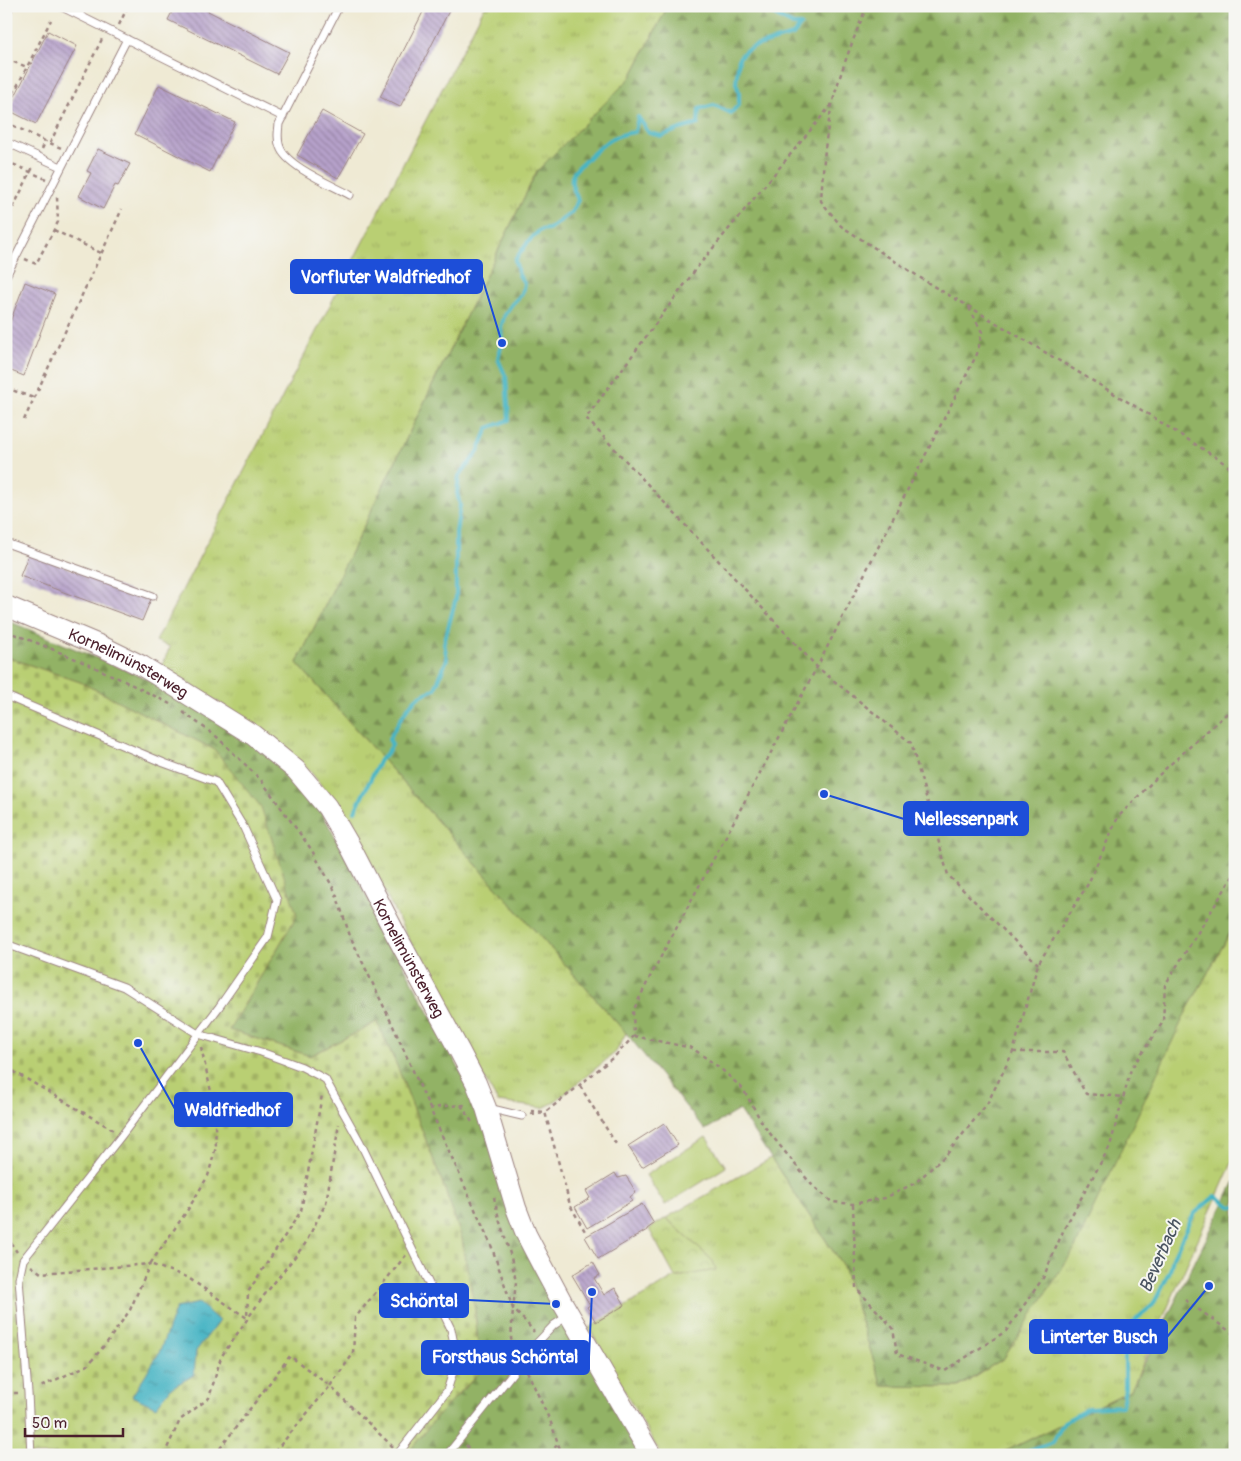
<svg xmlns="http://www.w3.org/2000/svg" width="1241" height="1461" viewBox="0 0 1241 1461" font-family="Pangolin,sans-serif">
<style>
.grass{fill:url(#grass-tufts);stroke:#82774f}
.forest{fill:url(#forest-firs);stroke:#6e6848}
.cemetery{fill:url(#cemetery-stones);stroke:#82774f}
.park{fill:url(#park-crowns);stroke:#82774f}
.garden{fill:#b9cf73;stroke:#82774f}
.water{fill:url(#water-ripples);stroke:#4a6a78}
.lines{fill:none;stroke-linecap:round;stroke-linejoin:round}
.stream{stroke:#49b5c5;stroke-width:4}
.building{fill:url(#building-back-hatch)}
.lane-casing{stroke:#9c8480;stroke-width:9}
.secondary-casing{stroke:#9c8480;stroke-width:22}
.path{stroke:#9c8480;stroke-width:2.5;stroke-dasharray:4 4;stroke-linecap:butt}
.lane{stroke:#fff;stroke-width:7}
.secondary{stroke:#fff;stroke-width:20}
.labels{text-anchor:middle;stroke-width:4;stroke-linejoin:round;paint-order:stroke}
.street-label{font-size:16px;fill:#4a1f2b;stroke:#f6f6f2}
.water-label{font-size:18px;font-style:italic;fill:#4a5461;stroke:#f6f6f2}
.leader{fill:none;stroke:#1d4ed8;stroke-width:2}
.callout-dot{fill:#1d4ed8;stroke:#f6f6f2;stroke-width:2}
.callout{fill:#1d4ed8;stroke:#1d4ed8;stroke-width:2}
.callout-label{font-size:18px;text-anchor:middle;font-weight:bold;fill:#fff}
</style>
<defs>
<pattern id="grass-tufts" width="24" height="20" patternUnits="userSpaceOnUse" patternTransform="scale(1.25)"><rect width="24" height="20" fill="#b9cf73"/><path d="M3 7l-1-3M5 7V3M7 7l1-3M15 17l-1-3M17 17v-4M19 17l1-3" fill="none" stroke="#a1b164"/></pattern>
<pattern id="forest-firs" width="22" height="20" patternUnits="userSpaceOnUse" patternTransform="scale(1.25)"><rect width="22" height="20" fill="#92b265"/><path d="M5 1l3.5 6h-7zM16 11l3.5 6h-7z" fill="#799053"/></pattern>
<pattern id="cemetery-stones" width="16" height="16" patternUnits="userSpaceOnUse" patternTransform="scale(1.25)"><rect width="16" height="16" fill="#b9cf73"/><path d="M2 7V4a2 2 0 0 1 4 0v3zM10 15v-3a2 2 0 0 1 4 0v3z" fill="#a1b164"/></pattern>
<pattern id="park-crowns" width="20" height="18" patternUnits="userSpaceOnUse" patternTransform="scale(1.25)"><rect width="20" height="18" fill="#b9cf73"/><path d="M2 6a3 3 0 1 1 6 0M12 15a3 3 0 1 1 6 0" fill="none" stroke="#a1b164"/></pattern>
<pattern id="water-ripples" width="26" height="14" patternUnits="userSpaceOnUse" patternTransform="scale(1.25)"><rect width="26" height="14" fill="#49b5c5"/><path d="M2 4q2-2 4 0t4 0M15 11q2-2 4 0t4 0" fill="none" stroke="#3f93a0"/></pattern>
<pattern id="building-back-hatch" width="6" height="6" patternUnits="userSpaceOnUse" patternTransform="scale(1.25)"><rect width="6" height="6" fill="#b6a1ca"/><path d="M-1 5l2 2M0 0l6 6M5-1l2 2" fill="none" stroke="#9683a4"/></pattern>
</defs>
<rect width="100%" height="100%" fill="#f6f6f2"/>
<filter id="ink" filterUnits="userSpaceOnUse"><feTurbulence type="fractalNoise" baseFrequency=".02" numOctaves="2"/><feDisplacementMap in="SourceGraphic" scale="10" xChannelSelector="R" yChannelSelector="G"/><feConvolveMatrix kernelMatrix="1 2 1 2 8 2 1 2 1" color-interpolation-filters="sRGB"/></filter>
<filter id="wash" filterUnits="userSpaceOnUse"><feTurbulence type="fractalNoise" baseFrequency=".0096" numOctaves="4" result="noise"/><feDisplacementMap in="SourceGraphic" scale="20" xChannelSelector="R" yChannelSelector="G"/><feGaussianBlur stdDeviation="1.12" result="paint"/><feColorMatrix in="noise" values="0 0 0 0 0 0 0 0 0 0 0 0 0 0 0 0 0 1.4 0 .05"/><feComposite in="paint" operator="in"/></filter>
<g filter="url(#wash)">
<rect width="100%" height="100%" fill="#efead4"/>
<path class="grass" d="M485,6H668L631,77L537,171L297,663L626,1033L616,1052L553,1103L543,1108L498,1102L453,1024L344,814L310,771L264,730L161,667L170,647L156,641Z
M1235,924V1156L1131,1390L998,1455H661L589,1328L675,1277H681L713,1261L666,1218L771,1158L843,1266L882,1386L959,1387L1004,1358L1187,1010Z"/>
<path class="forest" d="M668,6H1235V924L1187,1010L1075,1248L1004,1358L958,1387L882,1386L843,1266L739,1110L705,1130L626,1033L297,663L537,171L631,77Z
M6,620L154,682L246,739L289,774L321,811L478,1104L514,1219L643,1455H406L438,1415L480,1372L475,1311L462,1239L444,1187L397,1066L377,1022L310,1056L229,1030L297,915L215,750L80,682L6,657Z
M1235,1181V1455H998L1131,1390Z"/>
<path class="cemetery" d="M6,657L80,682L215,750L261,807L297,915L229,1030L310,1056L377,1022L397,1066L444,1187L462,1239L475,1311L480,1372L438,1415L406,1455H6Z"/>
<path class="park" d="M666,1218L713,1261L716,1270L675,1277L649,1229Z"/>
<path class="garden" d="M706,1137L726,1167L665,1205L646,1175Z"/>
<path class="water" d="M199,1303L219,1321L196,1351L194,1375L171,1388L156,1407L132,1396L159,1353L176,1308Z"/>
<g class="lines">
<path class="stream" d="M355,811L380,760L388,752L392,745L389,739C398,724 406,706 420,696C425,693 430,691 435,689L447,659L444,643L456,598V533L460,505L457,493L459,476L478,452L488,428L509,420L506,377L498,359L502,343L501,327L505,314L512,304L522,294L524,283L519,275L515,260L528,242L540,230L549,229L571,213L578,200C575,192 569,183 573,174C575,169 582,164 586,160C603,144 611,135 635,132L638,117L649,133L662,136L680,129L698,124L699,109L714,105L731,113L739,104V92L736,83L739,58L745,51L755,46L793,35L801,25H793L771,13L765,6
M1016,1455L1053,1442L1064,1422L1089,1408L1122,1406L1125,1388V1355L1130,1326L1142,1314L1153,1305L1170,1271L1173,1257L1194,1214L1215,1196C1222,1198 1227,1207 1235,1207"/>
</g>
<g id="blocks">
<path class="building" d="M175,6H198L289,52L277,74L168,20Z
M426,6L451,7L400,107L380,97Z
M48,31L77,46L36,124L8,110Z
M159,85L235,122L210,172L135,134Z
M322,111L363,134L338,178L297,155Z
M98,149L130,164L118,186L115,185L103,209L79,196L91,173L87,171Z
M25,282L55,294L24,376L6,369V333Z
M29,553L151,599L142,621L20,576Z
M664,1123L678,1145L642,1167L628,1146Z
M615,1173L618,1178L626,1176L636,1192L630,1197L632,1201L587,1228L575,1207L590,1198L586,1191Z
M642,1204L654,1224L647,1229V1230L598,1259L585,1237Z
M593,1262L600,1275L594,1278L604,1295L615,1288L625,1305L596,1322L587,1307L590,1305L572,1275Z"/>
</g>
</g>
<g filter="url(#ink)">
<use href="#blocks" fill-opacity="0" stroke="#9c8480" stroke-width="1"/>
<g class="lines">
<defs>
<path id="lane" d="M60,6L283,117
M339,6L279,124C278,132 277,140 280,147C286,166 332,185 350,195
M6,15L10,6
M79,15L83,6
M6,142L61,167
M6,276L127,39
M6,543L153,596
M6,696L164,763L216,782L244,828L277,900L268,937L219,1007L122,1135L23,1260L19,1279L28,1393L31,1455
M6,944L124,987L198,1034L261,1052L302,1067L325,1079L360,1142L451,1329L457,1359L447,1391L397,1455
M488,1108L522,1116
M447,1455L534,1346L554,1325L568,1316"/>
<g id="secondary">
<path id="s1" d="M6,606L101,646L142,666L176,687L253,735L296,770L327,807L351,848L395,933L460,1052L476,1083L486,1108L516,1208L526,1234L539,1259L562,1302L651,1455"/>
</g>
</defs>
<use href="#lane" class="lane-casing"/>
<use href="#secondary" class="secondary-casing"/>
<path class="path" d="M867,6C854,37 840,72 832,105C825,137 823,169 821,201L841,226L933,286L968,306L1143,411L1217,458L1235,471
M119,25L128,6
M6,59L27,67
M832,104L699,265L586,418L817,667L911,743L948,875L1038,964
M6,108L51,20
M6,122L45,141
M50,143L103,37
M50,143L61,148
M42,149L46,141
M6,161L46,179
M6,222L34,165
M54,230L101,253
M25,259L36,264L58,222L57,197
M6,388L34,398
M24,420L122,209
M6,631C62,652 117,676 170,704
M183,712L217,737L261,780L311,849L335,891L350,936L393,1026L491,1245L513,1309L511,1339L518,1353
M634,1036L692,1048L720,1068L743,1089L764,1126L811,1184L832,1202L853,1204L885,1198L915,1183L947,1154L987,1104L1013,1052L1038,964L1088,884L1118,817L1164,770L1235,706
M201,1047L214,1105L216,1147L208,1176L187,1211L150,1264L187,1277L247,1318L248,1292L301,1211L322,1095
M1013,1052H1063L1086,1094L1124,1097
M6,1067L115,1131
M580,1086L616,1144
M461,1105L472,1122
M429,1109L445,1106L467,1105
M531,1111L545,1112L570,1205L586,1233
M531,1114L545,1112L564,1098L616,1055L634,1036L633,1011L650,977L817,667L977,354L982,332L968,306
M494,1197L499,1219L511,1257L516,1282L513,1309L526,1322L534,1332
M853,1204L856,1288L893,1328L897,1354L945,1371L1006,1331L1043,1278L1064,1229L1110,1146L1131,1069L1163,1022L1165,985L1235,873
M6,1236L17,1252
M31,1266L41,1273L150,1264L130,1310L108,1341L88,1365L38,1388
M1185,1300L1235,1335
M527,1371L551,1423L562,1455
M6,1393H18
M466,1445L473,1455
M393,1447L330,1386L353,1354L355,1318L406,1255
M164,1455L180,1420L209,1398L221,1357L262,1298L305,1244L326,1203L339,1124
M215,1455L290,1356L330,1386L272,1455
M551,1455L558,1442"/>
<use href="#lane" class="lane"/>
<use href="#secondary" class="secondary"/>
</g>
</g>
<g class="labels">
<g class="street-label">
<text dy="6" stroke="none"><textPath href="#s1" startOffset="135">Kornelimünsterweg</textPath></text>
<text dy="6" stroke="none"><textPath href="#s1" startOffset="555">Kornelimünsterweg</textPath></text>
</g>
<g class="water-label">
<text transform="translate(1160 1256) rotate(-66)" y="6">Beverbach</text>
</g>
</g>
<path class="leader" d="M502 343L482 277M824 794L904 819M138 1043L175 1109M556 1304L468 1300M1209 1286L1167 1337M592 1292L589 1357"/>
<g class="callout-dot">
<circle cx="502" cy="343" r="5"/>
<circle cx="824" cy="794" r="5"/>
<circle cx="138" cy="1043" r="5"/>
<circle cx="556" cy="1304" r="5"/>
<circle cx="1209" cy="1286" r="5"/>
<circle cx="592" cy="1292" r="5"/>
</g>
<g class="callout">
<rect x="291" y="260" width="191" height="33" rx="5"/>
<rect x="904" y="802" width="124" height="33" rx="5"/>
<rect x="175" y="1093" width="117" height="33" rx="5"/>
<rect x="380" y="1284" width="88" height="33" rx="5"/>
<rect x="1030" y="1320" width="137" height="33" rx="5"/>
<rect x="422" y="1341" width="167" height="33" rx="5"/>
</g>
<g class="callout-label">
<text x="386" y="283">Vorfluter Waldfriedhof</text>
<text x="966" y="825">Nellessenpark</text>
<text x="233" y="1116">Waldfriedhof</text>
<text x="424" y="1307">Schöntal</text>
<text x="1099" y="1343">Linterter Busch</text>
<text x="505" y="1363">Forsthaus Schöntal</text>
</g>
<rect width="1241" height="1461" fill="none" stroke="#f6f6f2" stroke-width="25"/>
<path d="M25 1428v8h98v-8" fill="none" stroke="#4a1f2b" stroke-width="2.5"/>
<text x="32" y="1428" font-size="15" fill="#4a1f2b" stroke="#f6f6f2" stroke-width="4" paint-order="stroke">50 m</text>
</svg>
